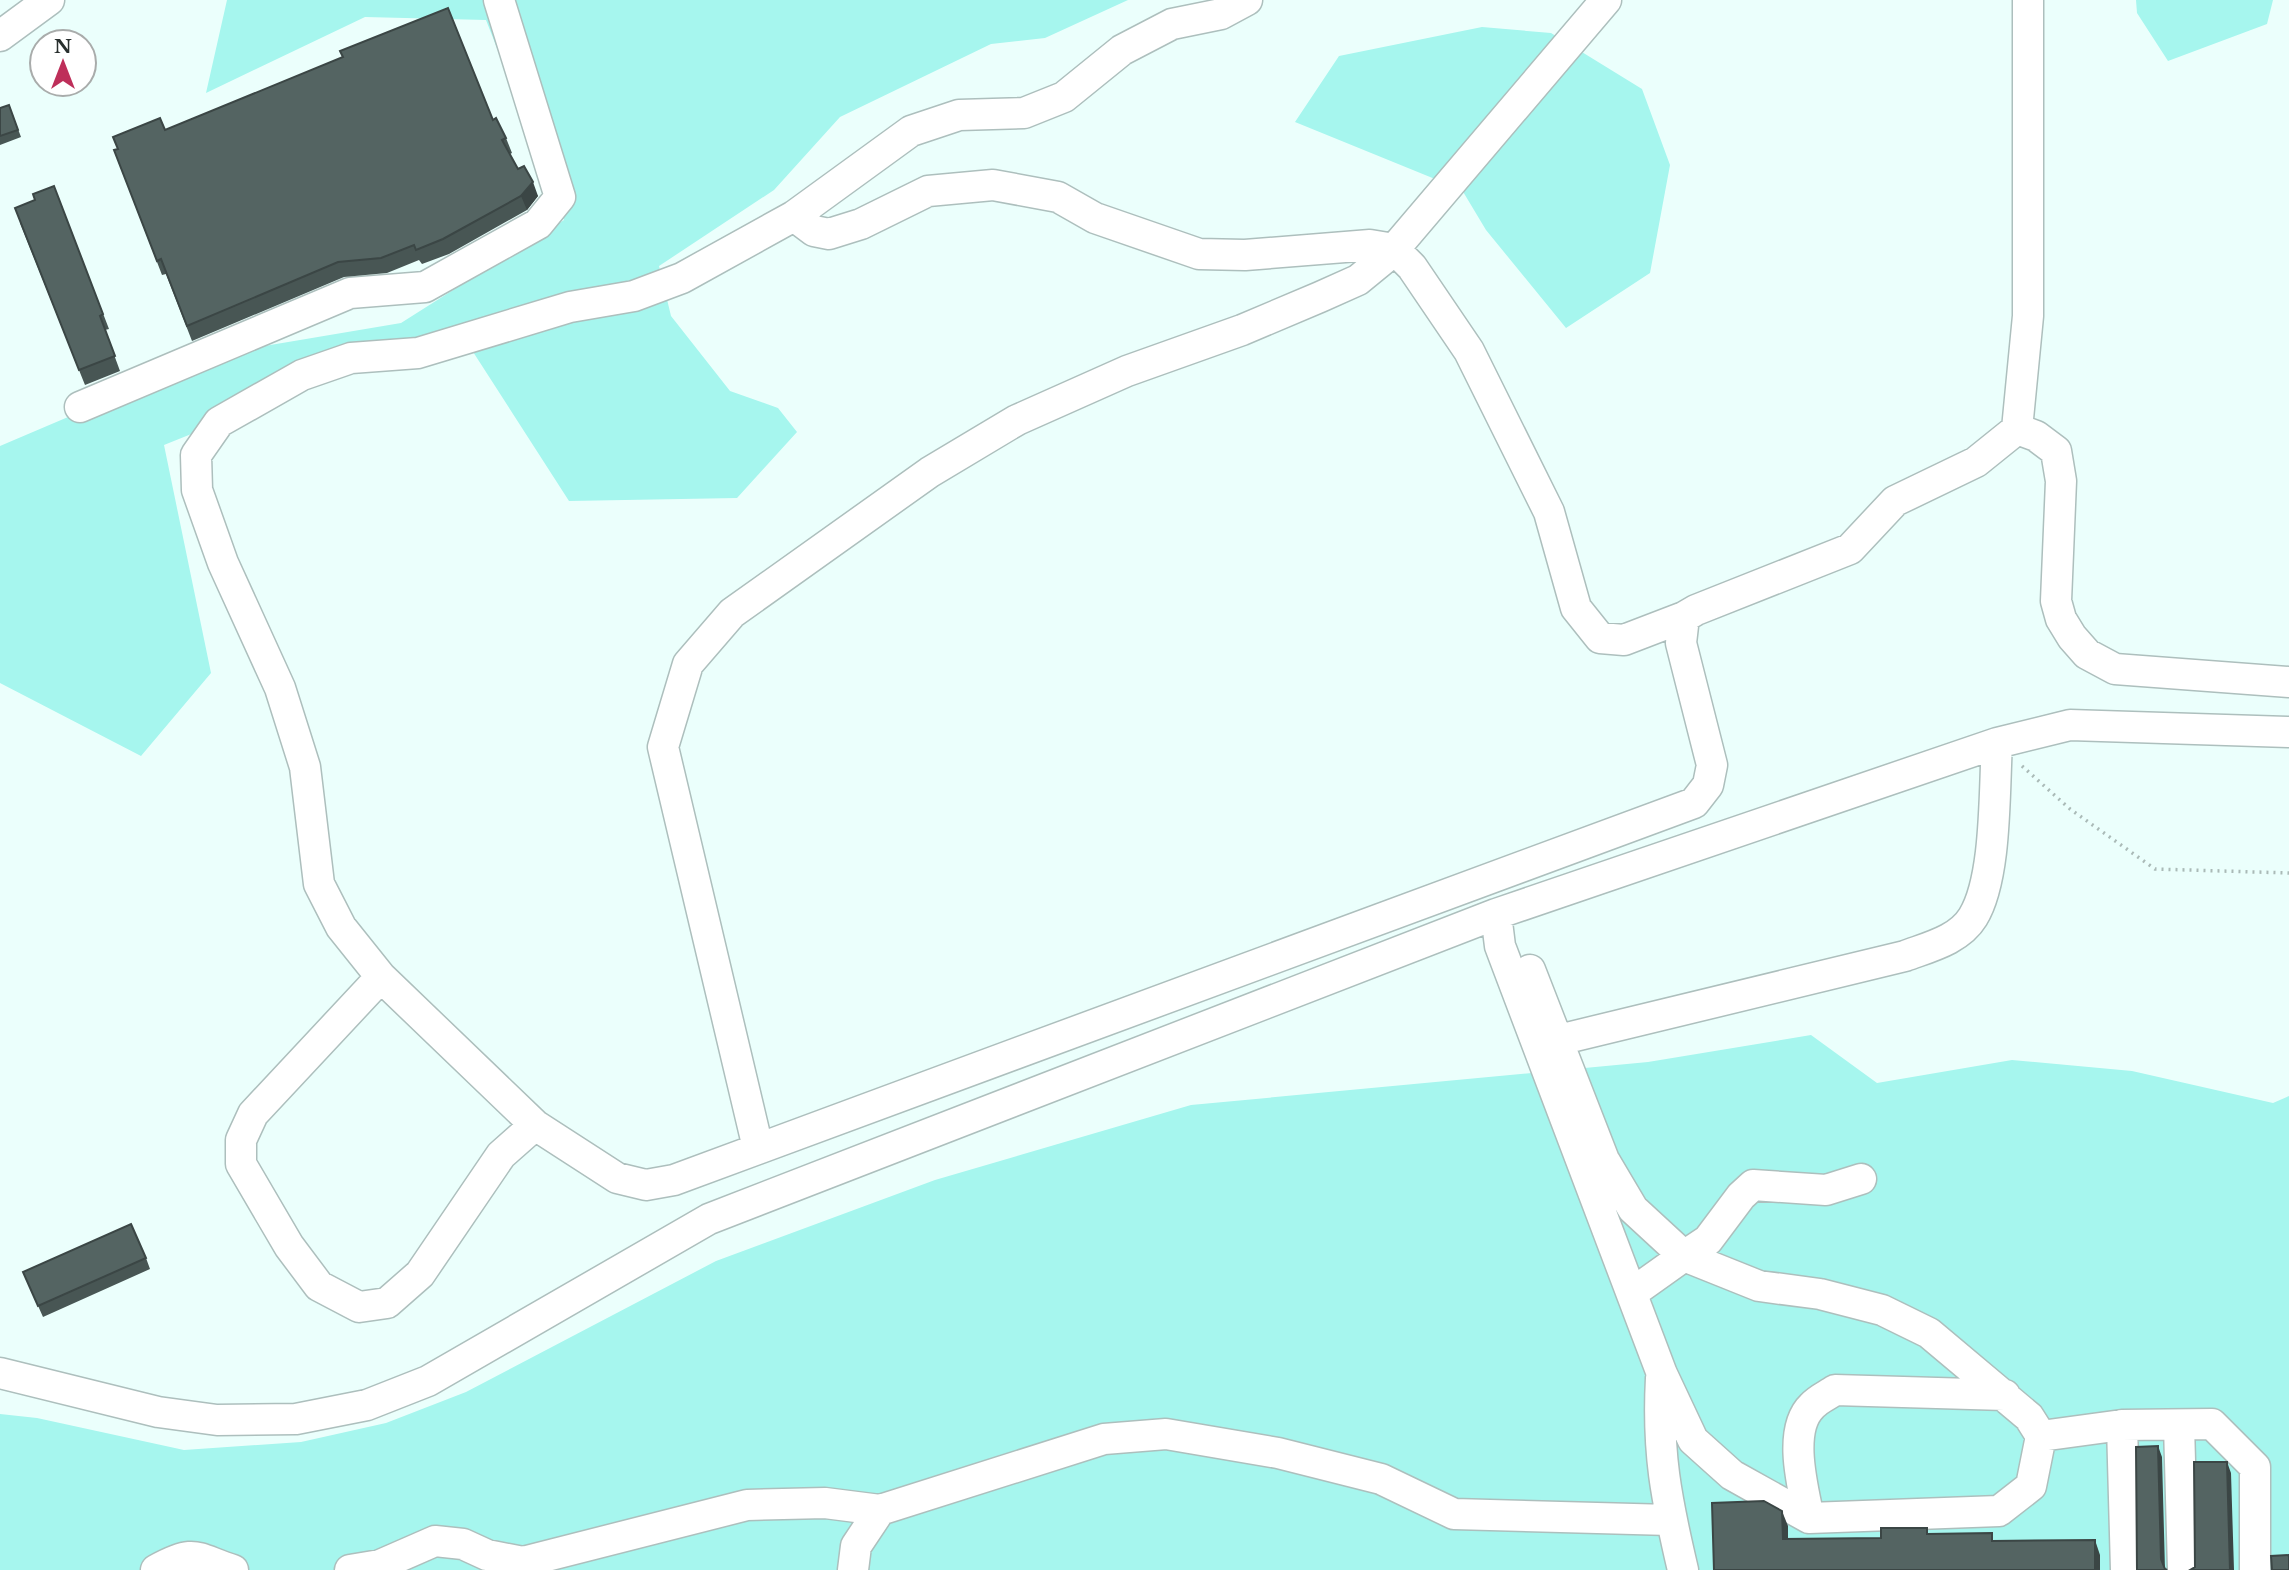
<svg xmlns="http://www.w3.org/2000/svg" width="2289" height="1570" viewBox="0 0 2289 1570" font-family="'Libre Baskerville',serif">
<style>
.green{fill:#a6f6ee}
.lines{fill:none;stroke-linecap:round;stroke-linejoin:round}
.minor-casing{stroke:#adbfbd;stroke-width:33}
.path{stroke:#aabab7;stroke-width:3.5;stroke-dasharray:2 5;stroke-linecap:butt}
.minor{stroke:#fff;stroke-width:30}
.wall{fill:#485654}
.shaded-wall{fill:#3b4645}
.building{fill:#546462;stroke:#3b4645;stroke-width:2}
</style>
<rect width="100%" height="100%" fill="#ebfffc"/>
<path class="green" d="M227,0H1128L1045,38L991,44L840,117L774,190L659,266L671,316L730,391L778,408L797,432L737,498L569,501L457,327L164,445L211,673L141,756L0,683V446L216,354L401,323L564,220L486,20L365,17L206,93Z
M2136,0H2273L2267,24L2168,61L2137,13Z
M1482,27L1551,33L1642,89L1670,165L1650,273L1566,328L1486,230L1462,190L1295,122L1339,56Z
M1811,1035L1877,1083L2012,1060L2132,1071L2273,1103L2289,1096V1570H0V1414L37,1418L184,1450L301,1442L386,1423L466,1392L716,1261L935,1180L1191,1105L1648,1062Z"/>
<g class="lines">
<defs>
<path id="minor" d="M1247,0L1221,14L1172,24L1122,50L1064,97L1024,113L959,115L911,131L794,216L682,278L634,296L570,307L418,353L351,358L302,375L219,422L196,455L197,490L223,563L280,688L305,767L319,884L341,927L381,977L535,1125L617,1178L646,1185L674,1180L1694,803L1708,785L1712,765L1681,643L1684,617L1696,610L1850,549L1895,501L1976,462L2017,429L2028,316V0
M0,36L49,0
M794,216L814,231L829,234L861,224L928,191L993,185L1058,197L1095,218L1199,254L1245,255L1370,245L1394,249L1412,267L1469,351L1549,512L1576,608L1600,638L1624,640L1684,617
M80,407L350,293L425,287L538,224L560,197L499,0
M2017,429L2036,436L2056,451L2061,481L2056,601L2061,619L2072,637L2087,654L2115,669L2289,682
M1496,914L1500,946L1662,1374L1693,1440L1732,1475L1809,1518L1999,1511L2031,1486L2041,1436L2029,1417L1929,1333L1882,1310L1820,1294L1759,1286L1684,1256L1632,1293
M1530,970L1604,1160L1633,1209L1684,1256L1708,1240L1741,1196L1753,1185L1826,1190L1861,1179
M381,977L253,1114L241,1140V1164L289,1246L319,1286L359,1307L387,1303L420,1274L501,1155L535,1125
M1538,1045L1905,956C1929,947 1959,940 1973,917C1997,878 1994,790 1997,743
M758,1148L663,747L688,664L732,613L930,472L1017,420L1127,371L1242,330L1320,297L1358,280L1391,253L1606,0
M0,1373L158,1412L217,1420L296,1419L367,1405L428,1381L709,1219L1496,914L1997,743L2070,725L2289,732
M1661,1378C1657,1452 1666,1498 1683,1570
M2122,1425L2126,1570
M2179,1425L2183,1570
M2041,1436L2122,1425L2212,1424L2255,1467V1570
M1809,1518C1803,1488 1787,1430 1812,1406C1818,1399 1828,1395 1835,1390L2005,1395
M156,1570C196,1548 195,1558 233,1570
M350,1570L380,1565L435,1541L463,1544L487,1555L523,1562L747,1505L825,1503L880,1510
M853,1570L856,1546L880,1510L1104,1439L1166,1434L1278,1453L1381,1479L1454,1514L1670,1520"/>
</defs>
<use href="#minor" class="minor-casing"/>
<path class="path" d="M2022,766L2070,809L2155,869L2289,873"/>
<use href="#minor" class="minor"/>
</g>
<path class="wall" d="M9,105L21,137L0,145V108Z
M493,120L506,138L512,153L510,154L518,169L538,196L527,210L449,254L422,264L419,260L387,273L344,277L192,341L166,274L162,275L114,150L165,130Z
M54,186L109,329L105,330L120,371L85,385L20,223L35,200Z
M146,1258L150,1269L43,1317L23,1272Z"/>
<path class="shaded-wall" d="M533,182L538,196L527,210L521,196Z
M2158,1446L2162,1457L2165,1570L2161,1559Z
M2227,1462L2231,1473L2234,1570H2230Z
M1782,1511L1788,1526V1553L1783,1539Z
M2095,1540L2100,1555V1570H2095Z"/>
<path class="building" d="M448,8L493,120L496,118L506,138L502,140L518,169L524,166L533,182L521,196L443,239L416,250L414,245L381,258L338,262L187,326L161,259L157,261L114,150L118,149L113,137L160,118L165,130L343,57L340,51Z
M9,105L18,130L0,136V108Z
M54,186L103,314L100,316L115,356L79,370L15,208L35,200L33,194Z
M131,1224L146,1258L38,1306L23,1272Z
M2158,1446L2161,1559L2165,1569L2167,1570H2137L2136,1447Z
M2194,1462H2227L2230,1570H2190L2195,1567Z
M1764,1501L1782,1511L1783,1539L1881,1538V1528H1927V1534L1992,1533V1541L2095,1540V1570H1714L1712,1503Z
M2289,1555V1570H2272L2271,1556Z"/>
<g transform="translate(63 63)"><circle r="33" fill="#ffffff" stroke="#a9acab" stroke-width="2"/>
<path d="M0-5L12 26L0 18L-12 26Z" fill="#be2f5a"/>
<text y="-10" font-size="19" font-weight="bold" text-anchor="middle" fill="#282f2e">N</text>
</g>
</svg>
